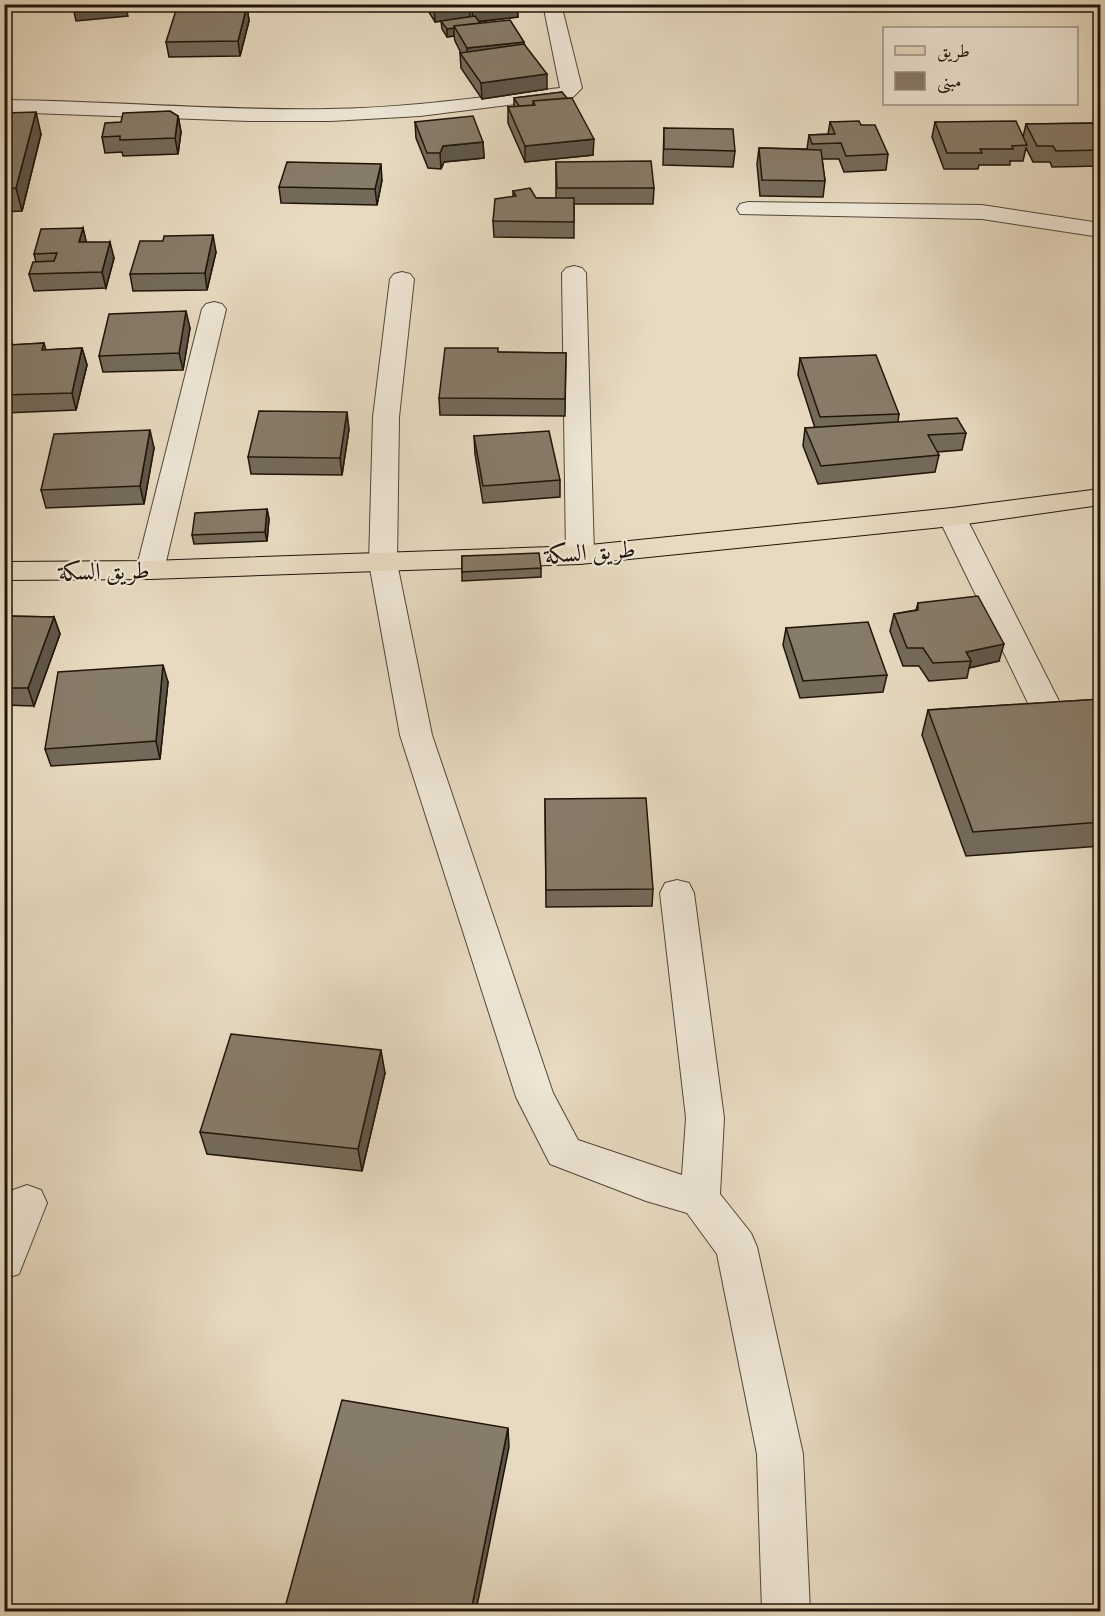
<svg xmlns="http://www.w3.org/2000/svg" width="1105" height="1616" viewBox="0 0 1105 1616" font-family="'IM FELL English',Amiri,serif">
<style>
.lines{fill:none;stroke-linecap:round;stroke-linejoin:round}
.minor-casing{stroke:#524637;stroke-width:2}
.primary-casing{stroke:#201509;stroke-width:2}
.minor{fill:#efe7d7;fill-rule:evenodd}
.primary{fill:#e7dac1;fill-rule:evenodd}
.wall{fill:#746a5a;stroke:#201509;stroke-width:1.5}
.shaded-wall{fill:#5e564a;stroke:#201509;stroke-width:1.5}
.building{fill:#877b69;stroke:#201509;stroke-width:1.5}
.labels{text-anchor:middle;stroke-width:4.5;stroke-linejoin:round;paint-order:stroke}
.street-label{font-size:24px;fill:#201509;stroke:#efe7d7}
</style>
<rect width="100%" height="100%" fill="#e7dac1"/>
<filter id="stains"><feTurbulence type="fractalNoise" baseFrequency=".00333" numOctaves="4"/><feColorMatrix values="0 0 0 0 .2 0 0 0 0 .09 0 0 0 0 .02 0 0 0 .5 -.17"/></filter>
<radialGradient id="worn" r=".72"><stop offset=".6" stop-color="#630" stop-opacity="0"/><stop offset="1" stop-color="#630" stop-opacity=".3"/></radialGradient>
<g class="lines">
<defs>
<path id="minor" d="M543,4H561L582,88L573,97L420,116L331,121H249L4,112V100C113,101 220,111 329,109C406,108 483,97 560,88Z
M748,202L982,205L1100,223V237L982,219L740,214L737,209L740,204Z
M574,266L582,268L586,273L594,555L590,561L580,564L570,561L566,555L562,273L566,268Z
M402,272L410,274L414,279L399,417L397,563L432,735L553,1093L578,1140L682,1175L686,1118L660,893L665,883L677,880L689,883L694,893L724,1118L720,1194L751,1233L757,1247L803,1454L810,1612H762L757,1454L717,1254L687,1213L646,1201L550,1164L516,1097L400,735L369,563L373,417L390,279L394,274Z
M214,302L222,304L226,309L164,570L160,576L150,579L140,576L136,570L202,309L206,304Z
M952,508L962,511L966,517L1061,705L1056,713L1045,716L1034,713L1029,705L938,517L942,511Z
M27,1185L41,1190L47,1203L19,1274L4,1279V1209L13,1190Z"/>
<path id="primary" d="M1100,489V505L952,526L580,564L150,579L4,580V562L150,561L580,546L952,508Z"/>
</defs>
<use href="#minor" class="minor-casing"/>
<use href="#primary" class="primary-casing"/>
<use href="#minor" class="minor"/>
<use href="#primary" class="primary"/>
</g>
<path class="wall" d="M424,4H517L518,17L479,22L480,23L524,44L547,89L482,99L461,68L460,53H461L455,41L454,36L447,37L442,29L441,21L451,20L435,22Z
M247,6L249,21L240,56L169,57L166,42Z
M1099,72H1101V97L1096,87Z
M562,92L593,155L525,162L508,123V107H514V98Z
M4,113L41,134L22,211L4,212Z
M178,116L181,132L178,154L123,156L122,152L105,153L102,137L121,122Z
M415,122L483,142L484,158L444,162L441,169L428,168L416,138Z
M830,122L861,125L888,154L886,170L844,172L839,159H822L825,181L823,197L760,196L757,164L759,148L807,149L809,135L828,134Z
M935,122L1023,137L1026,124L1101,123V166L1052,167L1050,162H1033L1026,148L1023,161H1010V165H979L978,169H944L932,137Z
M664,128L735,151L733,167L663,165Z
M556,162L654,188L653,204H574V238L494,237L493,221L513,197V191L536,198H556Z
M382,180L377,205L281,203L279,187Z
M83,228L86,242L114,258L106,288L34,291L29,274L36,262L34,254Z
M216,252L207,290L133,291L130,274Z
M190,328L183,370L103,372L99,356Z
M4,335L5,338H10L13,345L44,343L46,350L82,348L87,365L76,410L5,413Z
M498,352L566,353L565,416L440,415L439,398Z
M800,358L899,414L898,422L966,433L962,450L937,452L939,455L935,472L818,484L803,446L805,428H815L798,375Z
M349,429L342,475L251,474L248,457Z
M474,436L560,480V497L483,503L475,454Z
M154,448L144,504L46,508L41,490Z
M267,509L269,519L267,541L194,544L192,535Z
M462,556L541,568V577L462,581Z
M918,603L999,661L969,668L967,678L929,681L919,666H903L890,631L894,614L916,610Z
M4,616L54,617L60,634L34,706L4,705Z
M786,628L887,675L883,692L800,698L783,645Z
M168,682L160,759L51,766L45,749Z
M1101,699V846L966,856L922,735L928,710Z
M545,799L653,889L652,906L546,907Z
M385,1073L362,1171L207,1154L200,1132Z"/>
<path class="shaded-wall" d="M92,4H125L128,16L76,21L73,7Z
M453,4H469L470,17L435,22L434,7Z
M497,4H517L518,17L473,22L472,7Z
M247,6L249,21L240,56L238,41Z
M454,28V36L447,37V29Z
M524,42L525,57L467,63V48Z
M547,74V89L482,99L481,83Z
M36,112L41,134L22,211L16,188Z
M178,116L181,132L178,154L175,138Z
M594,139L593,155L525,162V146Z
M483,142L484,158L444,162L441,169L440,153L443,146Z
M381,164L382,180L377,205L375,189Z
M83,228L87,245L79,242Z
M213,235L216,252L207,290L205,273Z
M110,242L114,258L106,288L102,272Z
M186,311L190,328L183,370L179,353Z
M82,348L87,365L76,410L72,393Z
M347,412L349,429L342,475L340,458Z
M150,430L154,448L144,504L140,486Z
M267,509L269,519L267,541L265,532Z
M54,617L60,634L34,706L28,688Z
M1004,644L999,661L969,668L971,661L966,652Z
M163,665L168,682L160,759L156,741Z
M381,1050L385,1073L362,1171L358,1149Z
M508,1428L509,1447L476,1611H471Z"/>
<path class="building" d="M73,4H92L73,7Z
M432,4H453L434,7Z
M470,4H497L472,7Z
M247,6L238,41L166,42L177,7Z
M475,16L480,23L454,26V28L447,29L441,21Z
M510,20L524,42L467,48L454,26Z
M524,44L547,74L481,83L460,53Z
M562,92L567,98L533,101V105L519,106L514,98Z
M572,98L594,139L525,146L508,107L535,105L533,101Z
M170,111L178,116L175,138L120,140V136L102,137L105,123L121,122L123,113Z
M36,112L16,188L4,189V113Z
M473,116L483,142L443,146L440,153H427L415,122Z
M859,121L861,125H875L888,154L846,156L841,143L812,144L809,135L835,134L830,122Z
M1016,121L1027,145L1012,146L1013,149H980L982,153H947L935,122Z
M1101,123V150L1056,151L1053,146H1037L1026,124Z
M664,128L733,129L735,151L664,149Z
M759,148L821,150L825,181L762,180Z
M651,161L654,188H557L556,162Z
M287,162L381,164L375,189L279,187Z
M530,188L536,198H574V222L493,221L495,199L516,196L513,191Z
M83,228L79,242H110L102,272L29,274L33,262L54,261L57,253L34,254L41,229Z
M213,235L205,273L130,274L140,241H163L164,236Z
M186,311L179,353L99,356L109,314Z
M4,338H10L8,345L44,343L42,350L82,348L72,393L4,395Z
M445,348H498V352L566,353L565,399L439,398Z
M876,355L899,414L820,417L800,358Z
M259,411L347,412L340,458L248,457Z
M957,418L966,433L928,435L939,455L821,466L805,428Z
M150,430L140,486L41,490L54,434Z
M549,431L560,480L483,486L474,436Z
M267,509L265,532L192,535L195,513Z
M539,553L541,568L462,572V556Z
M978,596L1004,644L966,652L971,661L933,663L923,648H907L894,614L918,610V603Z
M4,616L54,617L28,688H4Z
M868,622L887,675L803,681L786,628Z
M163,665L156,741L45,749L58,672Z
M1101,699V822L973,832L928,710Z
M646,798L653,889L546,890L545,799Z
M231,1034L381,1050L358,1149L200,1132Z
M342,1400L508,1428L471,1611H284Z"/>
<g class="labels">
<g class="street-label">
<text transform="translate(590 552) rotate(-4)" y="8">طريق السكة</text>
<text transform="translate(104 571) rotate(-1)" y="8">طريق السكة</text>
</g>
</g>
<rect width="1105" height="1616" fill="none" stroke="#e7dac1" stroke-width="24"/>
<rect x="6" y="6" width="1093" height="1604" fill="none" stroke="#201509" stroke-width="3"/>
<rect x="12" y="12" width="1081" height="1592" fill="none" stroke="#201509" stroke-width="1.5"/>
<rect x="883" y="27" width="195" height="78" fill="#efe7d7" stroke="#9c9385" stroke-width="1.5"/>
<rect x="895" y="46" width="30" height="9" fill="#e7dac1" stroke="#9c9385" stroke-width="1.5"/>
<text x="937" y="57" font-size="18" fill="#201509">طريق</text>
<rect x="895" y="72" width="30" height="18" fill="#877b69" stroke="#9c9385" stroke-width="1.5"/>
<text x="937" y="87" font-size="18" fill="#201509">مبنى</text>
<rect width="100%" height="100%" filter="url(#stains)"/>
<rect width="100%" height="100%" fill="url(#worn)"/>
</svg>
